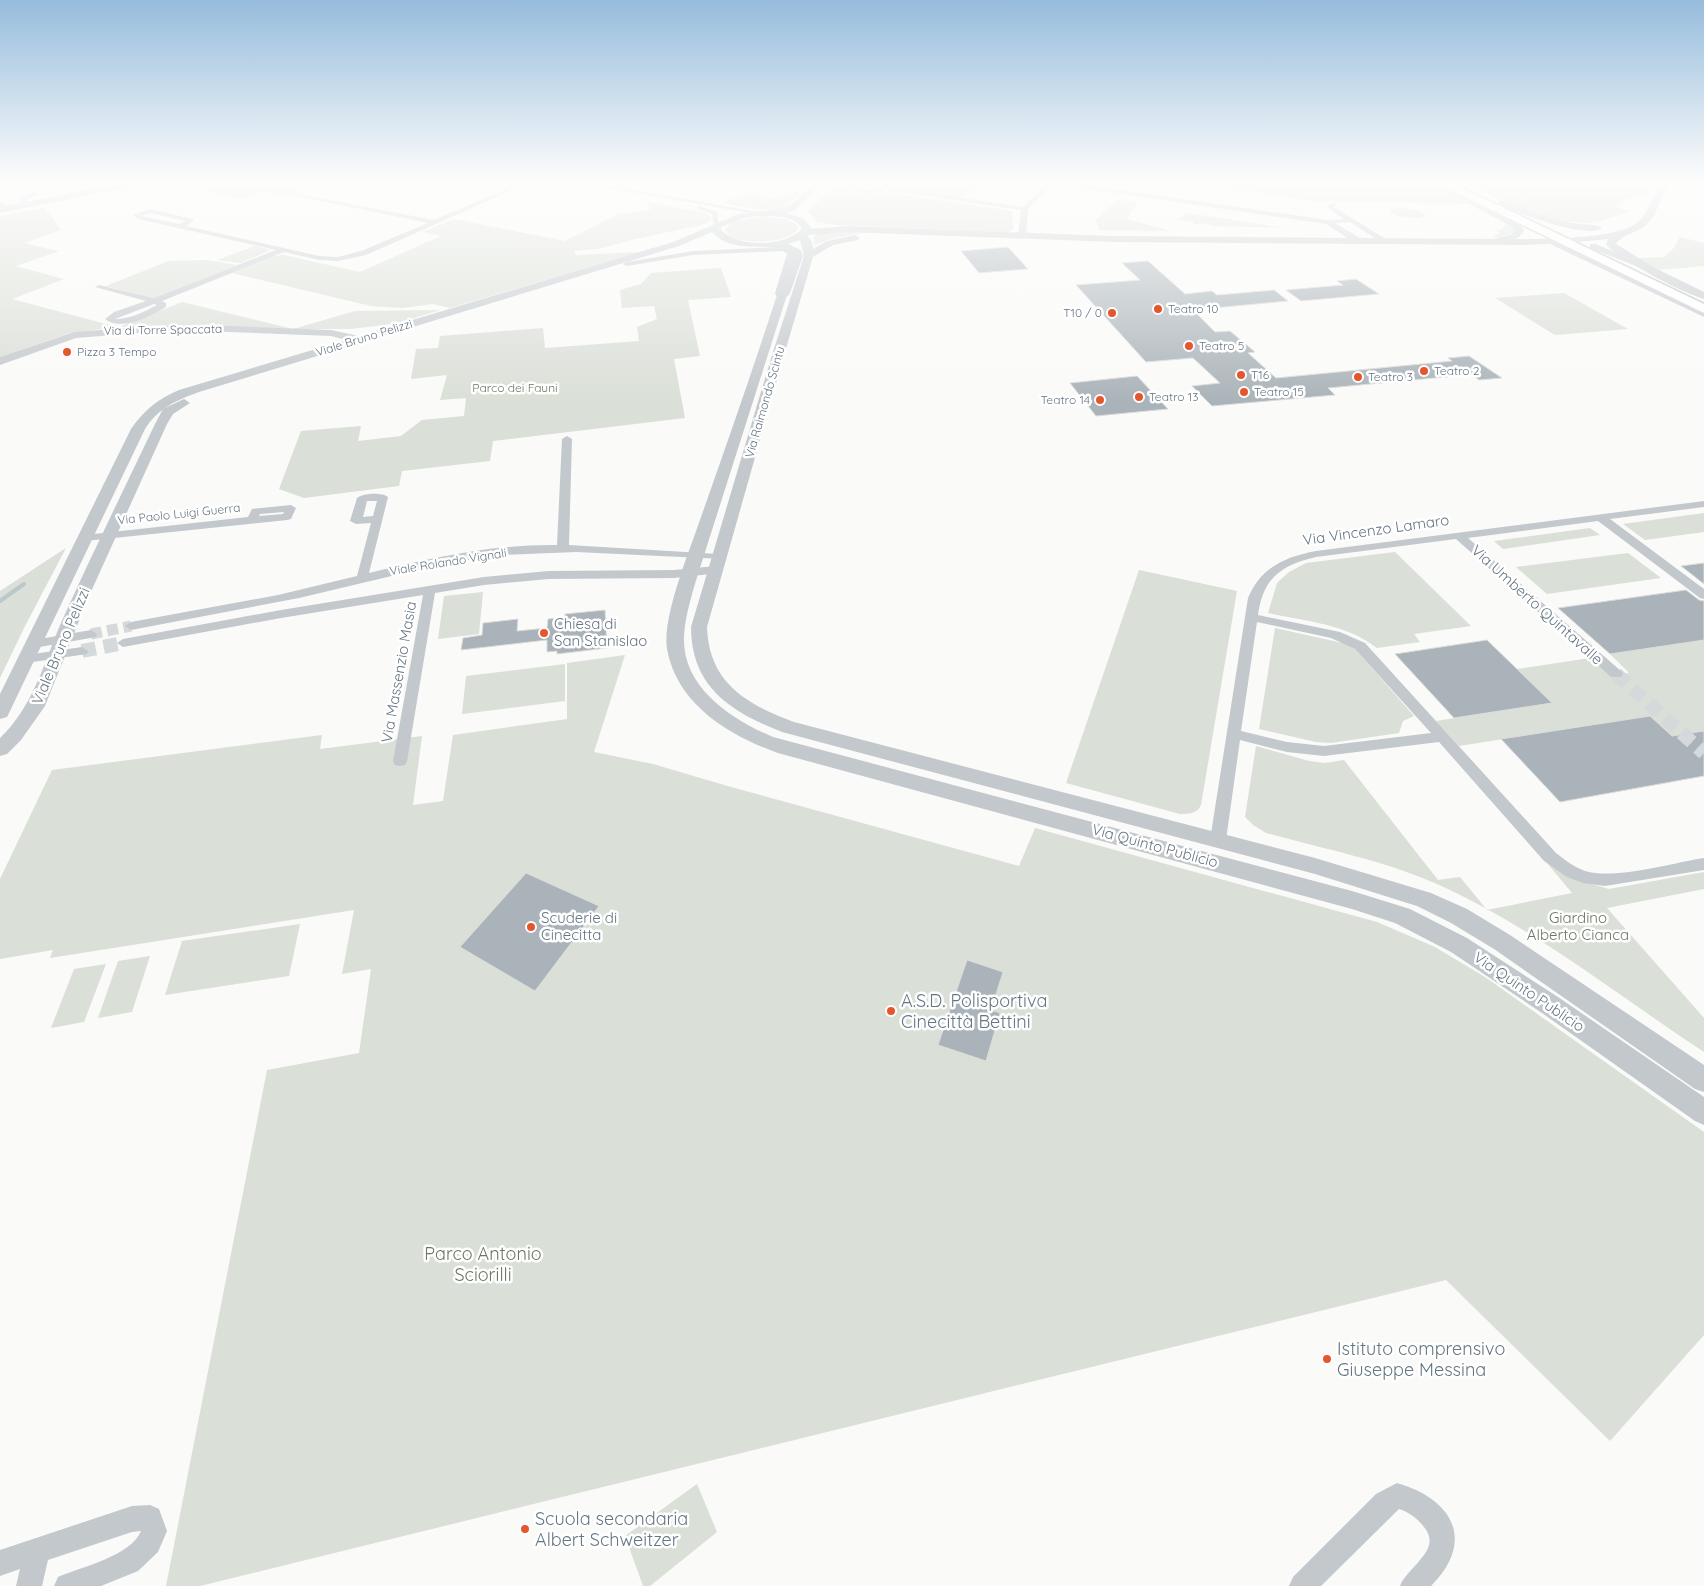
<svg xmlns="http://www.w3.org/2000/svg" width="1704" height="1586" viewBox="0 0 1704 1586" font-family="Quicksand,sans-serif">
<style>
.green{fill:#dadfd7}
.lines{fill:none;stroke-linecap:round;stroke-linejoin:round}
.stream{stroke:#bbc7cb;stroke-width:4}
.building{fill:#aab3b9;stroke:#dcdcda}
.minor-tunnel-far1{stroke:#d5d9db;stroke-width:11;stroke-dasharray:11 5.5;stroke-linecap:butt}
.minor-tunnel{stroke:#d5d9db;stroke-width:14;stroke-dasharray:14 8;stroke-linecap:butt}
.primary-casing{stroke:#b5babe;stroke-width:3}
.minor{fill:#c3c8cc;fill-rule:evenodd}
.tertiary{fill:#c3c8cc;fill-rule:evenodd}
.primary{fill:#fff;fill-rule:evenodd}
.poi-dot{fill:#e4572e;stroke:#fff;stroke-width:2}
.labels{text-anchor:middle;stroke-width:5;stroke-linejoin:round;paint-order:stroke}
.far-poi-label{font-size:12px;fill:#657683;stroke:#fff;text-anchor:start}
.far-street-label{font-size:12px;fill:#657683;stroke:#fff}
.far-park-label{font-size:12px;fill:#687a64;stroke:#fff}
.street-label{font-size:15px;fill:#657683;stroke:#fff}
.poi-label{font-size:15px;fill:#657683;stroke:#fff;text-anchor:start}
.park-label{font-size:15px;fill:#687a64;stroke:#fff}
.near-poi-label{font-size:18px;fill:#657683;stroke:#fff;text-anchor:start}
.near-park-label{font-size:18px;fill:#687a64;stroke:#fff}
</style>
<rect width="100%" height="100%" fill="#fafaf8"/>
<path class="green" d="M230,181H318L294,189L301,192L285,197L262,192L242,199L202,190Z
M840,181H848L843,184L844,187L857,193L900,194L1012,211L1013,229L1009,232H999L836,225L817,222L808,211Z
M889,181H982L961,198L902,189Z
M1180,181H1428L1514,228V232L1501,237L1462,239L1494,237L1493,236L1500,233L1496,230L1502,229L1505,226L1504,225L1507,224L1469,204L1313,201Z
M1461,181H1655L1648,194L1627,198L1615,207L1629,211C1616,216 1601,222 1586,223C1577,224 1571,220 1562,223L1508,203Z
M796,191L801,192C796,197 789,205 783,207C767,214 736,205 720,203L751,193L771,199Z
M1117,200L1138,201L1127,219L1171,231L1099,230L1096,220Z
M647,202L706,213L712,218L706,224L697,226L635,239L598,249L574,251L576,255L640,252L450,308L433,304L402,308L371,306L232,273L274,256L284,255L360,272L441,236L423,232L454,219L565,241L618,214L651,210Z
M45,208L61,230L24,243L59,251L16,266L64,279L12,299L117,327L70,333L0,357V216Z
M1404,208L1418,210L1425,214L1422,218C1410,218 1401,218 1390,212L1392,209Z
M1187,213L1267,225L1268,226L1290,228L1211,226L1209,224L1199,223L1197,225L1193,224L1195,222L1178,220Z
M763,216L785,219L797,225L798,229C787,244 734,247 725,230L732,222Z
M824,231L868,232L834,238L815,245L813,237L818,232Z
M1680,237L1704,243V266L1658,270L1639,258L1664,257L1674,248Z
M255,246L268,249L269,251L240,263L217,260Z
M207,260L237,265L154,298L106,286L168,261Z
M721,268L731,297L688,300L700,356L674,359L685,418L493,441L490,461L402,471L399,486L304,498L279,489L301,431L361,426L358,441L401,436L422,420L464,416L466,398L440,400L447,375L411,379L416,349L438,348L440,336L543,328L545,348L639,341L637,327L657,319L654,306L622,308L620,290L641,284L651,273Z
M1564,293L1628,329L1555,335L1495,298Z
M182,302L293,329L355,311L440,310L399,323L351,329H293L174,325L119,327Z
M1704,513V532L1645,540L1623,524Z
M1590,528L1600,535L1503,549L1494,541Z
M66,548L25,626L0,678V591Z
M1395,552L1471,626L1414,634L1420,642L1377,648C1347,624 1305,621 1268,613L1277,583L1289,572L1306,563Z
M1628,553L1661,578L1547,594L1516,567Z
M1139,570L1237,591L1201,805C1197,814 1188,814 1180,814L1066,783Z
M483,592L479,634L438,639L444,596Z
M1275,628L1347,644L1356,650L1414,716L1403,721L1399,733L1331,743L1316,742L1259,729Z
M1704,640V765L1650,716L1459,746L1436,721L1551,703L1517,669L1590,658L1609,675L1629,673L1610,654Z
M625,655L594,752L653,764L724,785L1019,866L1035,828L1377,922L1435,947L1485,977L1704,1132V1335L1610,1441L1446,1280L200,1586H166L267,1070L359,1053L371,969L342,974L354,910L50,958L53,950L0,959V879L52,770L322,735L320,749L422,736L413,805L443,801L453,735L567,719V663Z
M565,664V701L462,714L466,676Z
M1256,746L1309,761L1325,763L1344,760L1438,880L1460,877L1487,910L1572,893L1547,863L1571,878L1609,889L1704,872V889L1607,908L1704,1018V1052C1617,995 1533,927 1437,884C1382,860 1323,849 1266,833L1253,825L1245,817Z
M300,924L289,976L165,995L182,941Z
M150,956L132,1012L98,1018L118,961Z
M106,964L84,1022L51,1028L74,969Z
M697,1484L717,1532L650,1586H643L625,1536Z"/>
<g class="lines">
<path class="stream" d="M0,601L24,584"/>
</g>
<path class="building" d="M1008,247L1028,269L979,273L961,251Z
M1148,261L1185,294L1212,291L1217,295L1274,290L1288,301L1193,310L1215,332L1230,331L1255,352L1248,353L1276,378L1452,361L1448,358L1469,356L1502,378L1479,380L1471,374L1456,376L1328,388L1335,395L1212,406L1192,386L1220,383L1193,358L1146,362L1076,285L1140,280L1122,263Z
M1356,279L1379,294L1301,301L1286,290L1343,285L1337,281Z
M1137,376L1168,409L1096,416L1070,383Z
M1704,563V584L1681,566Z
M1686,590L1699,600L1704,601V640L1610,654L1558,608Z
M605,610L607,648L557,654V651L547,652V640L461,650L463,638L482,635L483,623L518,619L517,631L547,628L548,619L565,617V614Z
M1487,640L1552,703L1454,718L1395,654Z
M1650,716L1672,736L1704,731V776L1560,802L1501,739Z
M526,873L599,906L535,991L460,947Z
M967,960L1003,972L991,1010L1000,1013L986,1061L938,1045Z"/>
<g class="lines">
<path class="minor-tunnel-far1" d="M91,634L131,626"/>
<path class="minor-tunnel" d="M82,651L123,643
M1616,674L1704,753"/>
<defs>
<path id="primary" d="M1435,181H1448L1704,304V313L1436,183Z"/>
</defs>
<use href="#primary" class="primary-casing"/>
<path class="minor" d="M519,181H526L506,193L366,255L338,261L319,260L284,252L162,301L166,303V307C151,316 121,332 105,319L114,312L146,301L95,287L99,285L154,298L276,250L138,219L133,215L150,209L193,219V221L186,226L319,256L338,257L361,251L428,223L296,196L293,194L294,193L434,220L502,191ZM150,213L185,221L179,224L141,216ZM154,304L157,305C144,312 130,319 115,319Z
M541,181H554L583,187L580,189Z
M569,181H582L764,213L761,215Z
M852,181H864L855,186L864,190L881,188L883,186L874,181H883L890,187L1023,207L1047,183L1044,181H1059L1328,220L1344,219L1327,207L1333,202L1336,204L1334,207L1389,241L1382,243L1350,222L1335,223L1360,238V242H1354L1326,224L1053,184L1028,209L1026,236L1022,238L1018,236L1021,210L886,190C874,195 860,196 849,187Z
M33,192L38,193L26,201L30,204V206L21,203L20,199Z
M0,201L8,206L0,211Z
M699,206L717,212L719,227L714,226L712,214L697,209V207Z
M1550,240H1556L1704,312V317L1550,244Z
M1590,244H1596L1643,264L1636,266L1590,248Z
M783,247L793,249L795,254L783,293L785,298L781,300H778L775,293L787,254L783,251L693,255L627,266L623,264L627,262L693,251Z
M567,436L572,439L569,545L719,554L725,557L723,559L576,552L500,555L442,564L299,598L131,630L125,626L131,622L278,595L357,576L371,523L356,524L350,521L357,498C363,493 382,492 388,497L369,573C431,558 494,544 557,545L562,439ZM367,501H377L373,516L363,517Z
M1704,501V507L1610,519L1704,589V599L1700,598L1598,521L1468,538L1621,671L1623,674L1621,677H1611L1456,539L1316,557C1281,565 1263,578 1258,615L1340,632L1365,643L1556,853C1565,860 1574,867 1585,871C1616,880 1671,863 1704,858V870L1605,886L1583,883L1567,877L1544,861L1439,742L1324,756L1287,752L1240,740L1226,840L1224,844L1218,846L1212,844L1210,840L1248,598C1261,567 1285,557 1316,551ZM1257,622L1331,638L1355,649L1431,733L1324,746L1287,742L1241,731Z
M291,505L296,508L291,519L287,520L85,541L79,538L85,535L248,517L252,509ZM284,512L283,514L259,516L260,514Z
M716,566L722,570L720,573L674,578L549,579L484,585L435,593L407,761L405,765L400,766L395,765L393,761L423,595L281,618L123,647L117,643L123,639L281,610L484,577L549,571L674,570Z
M91,630L97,634L96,637L34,648L28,644L34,640Z
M82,647L88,651L87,654L26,663L19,659L26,655Z
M1397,1483C1453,1499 1476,1541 1431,1586H1400C1408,1566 1443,1550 1424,1527C1418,1519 1409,1512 1399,1509L1321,1586H1289L1293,1577L1376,1494Z
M150,1505L159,1509L167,1531L158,1552L138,1571L101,1586H54L58,1577C81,1567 131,1556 141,1531L132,1532L48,1560L42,1586H16L20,1569L0,1576V1550L132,1506Z"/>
<path class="tertiary" d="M132,181H148L144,184L0,213V207Z
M816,181H825L795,210L785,213L803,218L812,229L847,226L1114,236L1494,239L1512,234L1514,231V228L1428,181H1438L1521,225L1524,231L1518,238L1514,239H1524C1549,239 1626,239 1641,219C1650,208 1654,193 1661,181H1669C1663,194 1657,216 1645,226C1636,233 1622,234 1616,244L1655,268L1704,292V299C1685,294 1617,259 1606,244L1608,239L1568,243L1524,245L1114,242L847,232L807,235L812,242L813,249L827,241L855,235L860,238L858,240L833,245L813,257L784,355L707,627C709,683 746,704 794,722L1315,858L1431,893L1467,909L1510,935L1704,1065V1092L1695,1089L1494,949L1451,923L1417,906L1315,874L782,732C731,712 691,687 691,627L772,355L804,256L800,240L788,244L801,250L803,256L790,293L786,298L698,574C692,594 685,616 684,637C682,688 733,720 773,737L1352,891L1410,909L1467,938L1558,997L1704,1097V1125L1695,1121L1542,1013L1451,952L1395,923L1352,909L778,753C730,736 677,705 667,649C662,616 690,550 701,517C727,444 752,372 776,298L780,292L793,253C767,240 734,256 712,232L679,246L199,392C177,400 158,408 145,429L9,713L7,717L0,719V694L131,429C144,410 158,399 179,390L346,340L331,336L204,331L151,332L76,338L0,365V357L74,332L151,326L204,325L331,330L359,336L673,242L739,214L771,210L789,206ZM756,216C770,216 795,214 802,229C785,247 739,248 721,230V227L744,218Z
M1501,200C1525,207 1547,219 1572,223C1581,225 1595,223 1602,228C1587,240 1516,212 1498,205V201Z
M184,399L190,403L173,414L167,424L89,596L45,706L21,740L7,754L0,756V738C36,704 45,657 65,614C94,550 125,487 155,424L163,409Z"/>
<use href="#primary" class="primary"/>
</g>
<linearGradient id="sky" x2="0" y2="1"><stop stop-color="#96bcdc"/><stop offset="0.45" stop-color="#fdfdfc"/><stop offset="1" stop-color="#fdfdfc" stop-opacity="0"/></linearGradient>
<rect width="1704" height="403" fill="url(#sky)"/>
<g class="poi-dot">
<circle cx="1158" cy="309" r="5"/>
<circle cx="1112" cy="313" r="5"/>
<circle cx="1189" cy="346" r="5"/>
<circle cx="67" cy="352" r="5"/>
<circle cx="1424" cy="371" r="5"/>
<circle cx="1241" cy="375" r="5"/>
<circle cx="1358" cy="377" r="5"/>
<circle cx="1244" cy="392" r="5"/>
<circle cx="1139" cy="397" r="5"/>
<circle cx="1100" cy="400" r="5"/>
<circle cx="544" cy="633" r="5"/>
<circle cx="531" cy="927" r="5"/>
<circle cx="891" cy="1011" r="5"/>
<circle cx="1327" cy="1359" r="5"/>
<circle cx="525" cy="1529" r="5"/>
</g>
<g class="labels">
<g class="far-poi-label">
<text x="1168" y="313">Teatro 10</text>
<text x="1102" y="317" text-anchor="end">T10 / 0</text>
<text x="1199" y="350">Teatro 5</text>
<text x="77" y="356">Pizza 3 Tempo</text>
<text x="1434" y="375">Teatro 2</text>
<text x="1251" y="379">T16</text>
<text x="1368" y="381">Teatro 3</text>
<text x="1254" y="396">Teatro 15</text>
<text x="1149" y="401">Teatro 13</text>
<text x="1090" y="404" text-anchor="end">Teatro 14</text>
</g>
<g class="far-street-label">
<text transform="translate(163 330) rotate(-1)" y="4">Via di Torre Spaccata</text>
<text transform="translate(364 338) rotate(-17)" y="4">Viale Bruno Pelizzi</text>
<text transform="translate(765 402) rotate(-74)" y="4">Via Raimondo Scintu</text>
<text transform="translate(179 514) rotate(-6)" y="4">Via Paolo Luigi Guerra</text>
<text transform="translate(448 562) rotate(-9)" y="4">Viale Rolando Vignali</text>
</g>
<g class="far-park-label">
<text x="515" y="392">Parco dei Fauni</text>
</g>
<g class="street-label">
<text transform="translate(1376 530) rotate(-8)" y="5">Via Vincenzo Lamaro</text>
<text transform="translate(1537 605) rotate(42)" y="5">Via Umberto Quintavalle</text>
<text transform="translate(61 646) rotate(-67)" y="5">Viale Bruno Pelizzi</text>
<text transform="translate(399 672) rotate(-80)" y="5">Via Massenzio Masia</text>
<text transform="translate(1155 846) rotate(15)" y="5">Via Quinto Publicio</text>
<text transform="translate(1529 992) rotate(34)" y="5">Via Quinto Publicio</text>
</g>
<g class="poi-label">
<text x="554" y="629">Chiesa di<tspan x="554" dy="17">San Stanislao</tspan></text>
<text x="541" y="923">Scuderie di<tspan x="541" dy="17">Cinecitta</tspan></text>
</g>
<g class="park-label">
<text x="1578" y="923">Giardino<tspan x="1578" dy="17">Alberto Cianca</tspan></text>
</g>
<g class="near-poi-label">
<text x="901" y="1007">A.S.D. Polisportiva<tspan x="901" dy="21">Cinecittà Bettini</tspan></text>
<text x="1337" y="1355">Istituto comprensivo<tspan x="1337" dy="21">Giuseppe Messina</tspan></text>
<text x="535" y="1525">Scuola secondaria<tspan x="535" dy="21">Albert Schweitzer</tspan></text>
</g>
<g class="near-park-label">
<text x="483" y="1260">Parco Antonio<tspan x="483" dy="21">Sciorilli</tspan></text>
</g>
</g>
</svg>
